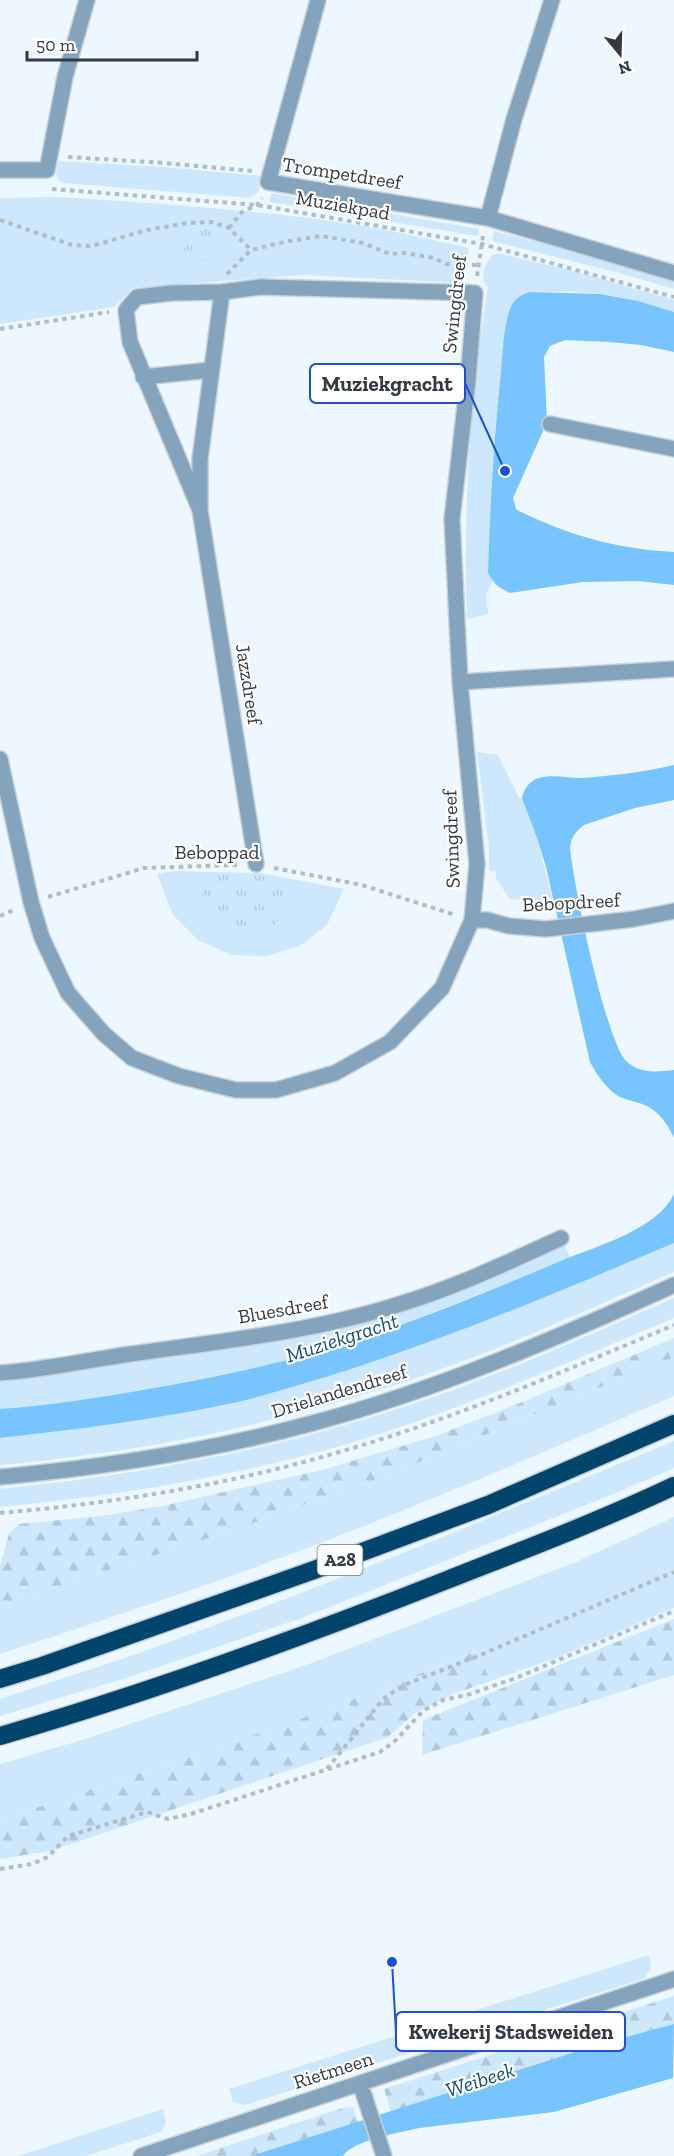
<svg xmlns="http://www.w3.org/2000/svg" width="674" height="2156" viewBox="0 0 674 2156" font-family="'Zilla Slab',serif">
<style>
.grass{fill:#cde8fd}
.forest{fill:url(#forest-firs)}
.park{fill:url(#park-tufts)}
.water{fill:#78c4ff}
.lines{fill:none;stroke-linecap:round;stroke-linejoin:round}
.minor-casing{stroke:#c8d1d9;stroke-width:18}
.highway-casing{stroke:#c8d1d9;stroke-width:21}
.path{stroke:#b2bcc4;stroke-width:4;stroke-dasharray:4.5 4.5;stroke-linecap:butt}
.minor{stroke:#84a3bd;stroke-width:15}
.highway{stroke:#01456c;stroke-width:18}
.labels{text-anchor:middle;stroke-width:4.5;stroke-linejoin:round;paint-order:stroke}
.shield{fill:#fff;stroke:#70767b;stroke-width:1.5}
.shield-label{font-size:18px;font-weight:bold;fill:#323b43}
.street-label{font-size:20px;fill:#323b43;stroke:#fff}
.water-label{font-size:21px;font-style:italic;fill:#144d73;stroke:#fff}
.leader{fill:none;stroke:#1d4ed8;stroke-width:2}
.callout-dot{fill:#1d4ed8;stroke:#fff;stroke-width:2}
.callout{fill:#fff;stroke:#1d4ed8;stroke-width:2}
.callout-label{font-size:21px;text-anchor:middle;font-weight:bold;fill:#323b43}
</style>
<defs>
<pattern id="forest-firs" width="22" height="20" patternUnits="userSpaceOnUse" patternTransform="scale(1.5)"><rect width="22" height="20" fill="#cde8fd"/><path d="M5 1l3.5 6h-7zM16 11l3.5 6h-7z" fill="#b0c8da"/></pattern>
<pattern id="park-tufts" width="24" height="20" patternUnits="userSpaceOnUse" patternTransform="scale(1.5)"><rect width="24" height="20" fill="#cde8fd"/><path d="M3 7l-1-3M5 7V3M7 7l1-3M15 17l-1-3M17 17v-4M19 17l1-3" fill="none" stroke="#b0c8da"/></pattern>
</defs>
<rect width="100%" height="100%" fill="#edf7ff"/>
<path class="grass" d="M58,161L164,167L261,176L259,191L250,198L64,183C53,179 57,170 58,161Z
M271,193L479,229L478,236L270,202Z
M54,197C156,203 257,210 358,225C395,231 432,240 469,248L462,283L302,275L132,288L115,307L0,324V198Z
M494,231L618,263L674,280V289L616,272L492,241Z
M494,254H501L570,270L674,300V312C650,305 626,297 601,294C577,291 553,292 530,292L510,308L507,318C498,403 491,487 488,573L492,581L486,595L488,614L467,619C463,508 470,397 488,287C478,279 485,261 494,254Z
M477,752L498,755L519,798H522L537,838L553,902L510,899L496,879V872L489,871V848Z
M174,871L261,873L344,889L327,925L300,946L266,956L231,955L198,940L173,915L157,874Z
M674,1243V1272C599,1304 524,1340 447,1367C302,1419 154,1451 0,1465V1438C80,1429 160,1419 238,1402C275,1393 312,1381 348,1370C459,1334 566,1289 674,1243Z
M565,1246L570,1257L550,1266C487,1291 424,1317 360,1339C298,1359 234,1373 171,1385C114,1395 57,1405 0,1409V1379L279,1338Z
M674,1298V1318C583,1356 493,1396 400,1427C271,1471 135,1494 0,1507V1489C133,1476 264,1452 391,1411C488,1381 581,1338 674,1298Z
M674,1357V1396C563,1444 452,1492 339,1536C227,1579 114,1617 0,1654V1605L224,1533L385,1476Z
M674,1441V1468L621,1491L302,1618L129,1677L0,1716V1699L134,1655L296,1595L438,1539Z
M674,1517V1608L556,1658L490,1681L476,1651L378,1690L275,1728L0,1820V1764L85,1739L306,1665L576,1562Z
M649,1955L651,1968L645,1978L245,2105L233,2102L229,2089Z
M163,2109L166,2123L161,2132L86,2156H18Z"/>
<path class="forest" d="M674,1338V1357L385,1476L224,1533L0,1605V1566L9,1534L19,1524L101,1516L162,1506L326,1469L435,1436L503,1410Z
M674,1619V1675L422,1755L423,1720Z
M477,1651L490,1681L453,1694L414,1714L388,1737L50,1851L0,1859V1820L275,1728L378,1690Z
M674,1996V2024L465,2087L391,2112L384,2089Z
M353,2107L358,2122L251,2156H196L343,2108Z"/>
<path class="park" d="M207,224L217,227L218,249L209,261H188L184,254V225Z
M207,873L254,874L308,884L274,925L233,933L199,909Z"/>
<path class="water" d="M530,292L600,294L638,301L674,312V352L641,345L609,342L565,340L550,346L544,357L547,422L513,498L516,509L519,511C570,536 618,549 674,552V585L638,581L583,582L510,593C500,588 493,584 488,573C490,506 494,439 501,372C503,352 503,328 510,309C514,299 520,295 530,292Z
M674,765V800L635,808L584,825C576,831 572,836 570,846C572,879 606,1041 626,1061C640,1074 656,1072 674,1070V1138C669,1126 659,1112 647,1106C639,1102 629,1101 620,1097C607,1090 597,1075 590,1062L546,867L537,838L522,798C524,789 529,781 539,778C552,774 568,778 581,778C612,776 644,772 674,765Z
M674,1194V1243C566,1289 459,1334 348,1370C312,1381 275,1393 238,1402C160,1419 80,1429 0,1438V1409C57,1405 114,1395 171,1385C235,1373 299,1359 360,1339C429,1316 497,1288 563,1260C597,1246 658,1229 674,1194Z
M674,2024L673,2078L554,2112L419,2128C402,2132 351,2141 343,2156H251L597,2045Z"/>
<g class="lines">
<defs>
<path id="minor" d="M318,0L268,182L488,218L674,273
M0,170H47L65,77L87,0
M488,218L514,119L552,0
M222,292L200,459V510L256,864
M143,377L211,370
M550,424L674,449
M460,682L674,669
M0,759L31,902L42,938L68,993L104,1034L132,1058L179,1076L236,1090H276L335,1073L390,1042L442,988L472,920L477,864L460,682L452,519L468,380L475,293L261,287L222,292L172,293L137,297L126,310L130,342L200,510
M472,920H487L509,926L546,929L634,919L674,911
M0,1373C44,1370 88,1360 131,1354C222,1341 313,1332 400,1304C456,1287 509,1262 561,1238
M0,1477C106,1467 210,1451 313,1423C437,1390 557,1338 674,1285
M360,2083L384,2156
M141,2156L674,1979"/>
<path id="highway" d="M0,1679L42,1666L314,1570L488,1505L674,1424
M0,1736C152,1692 300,1638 447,1580C523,1550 600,1521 674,1486"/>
</defs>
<use href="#minor" class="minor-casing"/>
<use href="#highway" class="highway-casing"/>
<path class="path" d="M68,157L164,163L252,171
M52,189L257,205L482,244L674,297
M0,220L72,245L92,246L147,230L188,223L212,222L229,228L251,250
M229,228L242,212L257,205L262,198
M227,274L251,250L284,242L321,236L363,243L390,254L405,253L434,258L446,264L478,265
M477,276L483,236
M0,329L109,312
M274,868L362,885L455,915
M48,897L144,868L237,865
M0,916L16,909
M0,1513C114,1503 229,1485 339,1452C454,1419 564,1371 674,1325
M327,1769L383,1699L404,1685L478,1656L674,1572
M0,1869L32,1864L48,1857L68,1836L147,1812L168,1819L191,1814L380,1752L395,1741L423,1711L443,1700L467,1695L516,1678L674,1611"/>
<use href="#minor" class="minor"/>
<use href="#highway" class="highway"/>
</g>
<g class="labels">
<rect class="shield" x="317.5" y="1545" width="45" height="30" rx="4.5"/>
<g class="shield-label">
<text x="340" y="1566">A28</text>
</g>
<g class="street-label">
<text transform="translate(342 173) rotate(9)" y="7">Trompetdreef</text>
<text transform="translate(343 205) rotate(10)" y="7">Muziekpad</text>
<text transform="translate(454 304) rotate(-84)" y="7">Swingdreef</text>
<text transform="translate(249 684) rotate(81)" y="7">Jazzdreef</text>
<text transform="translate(451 839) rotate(-92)" y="7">Swingdreef</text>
<text x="217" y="859">Beboppad</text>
<text transform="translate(571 902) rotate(-3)" y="7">Bebopdreef</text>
<text transform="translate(283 1309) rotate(-10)" y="7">Bluesdreef</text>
<text transform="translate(339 1391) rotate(-17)" y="7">Drielandendreef</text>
<text transform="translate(333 2070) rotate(-18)" y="7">Rietmeen</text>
</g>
<g class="water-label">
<text transform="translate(342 1338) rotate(-18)" y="7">Muziekgracht</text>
<text transform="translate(480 2080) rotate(-18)" y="7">Weibeek</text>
</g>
</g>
<path class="leader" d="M505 471L465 383M392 1962L396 2032"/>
<g class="callout-dot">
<circle cx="505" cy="471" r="6"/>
<circle cx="392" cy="1962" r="6"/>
</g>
<g class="callout">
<rect x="310" y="364" width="155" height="39" rx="6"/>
<rect x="396" y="2012" width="229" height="39" rx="6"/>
</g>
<g class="callout-label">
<text x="387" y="391">Muziekgracht</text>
<text x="511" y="2039">Kwekerij Stadsweiden</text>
</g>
<g transform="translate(620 54) rotate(161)" stroke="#ffffff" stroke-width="4.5" paint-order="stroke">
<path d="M0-4.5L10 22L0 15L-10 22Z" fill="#323b43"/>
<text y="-9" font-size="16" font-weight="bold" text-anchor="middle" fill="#323b43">N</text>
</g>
<path d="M27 51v9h170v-9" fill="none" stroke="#323b43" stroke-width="3"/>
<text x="36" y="51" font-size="18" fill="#323b43" stroke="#ffffff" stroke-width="4.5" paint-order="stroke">50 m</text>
</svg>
